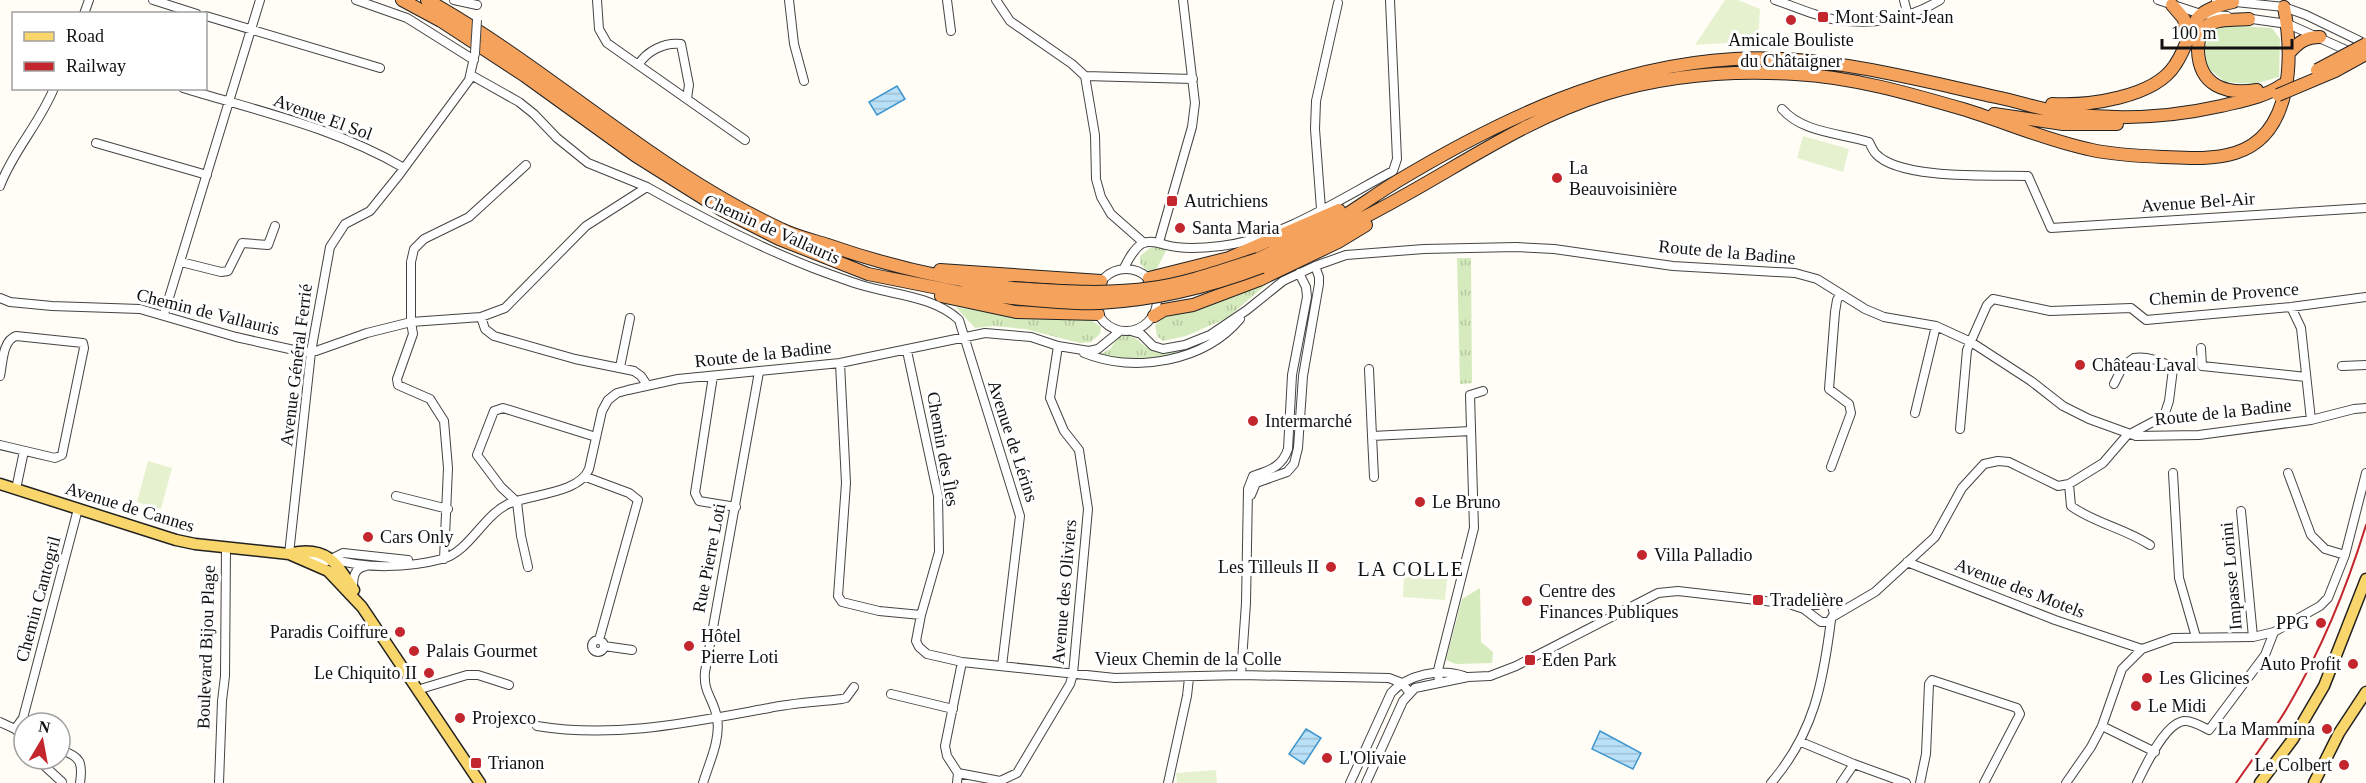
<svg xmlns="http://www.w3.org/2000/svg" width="2366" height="783" viewBox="0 0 2366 783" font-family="'Times New Roman',serif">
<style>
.grass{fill:url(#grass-tufts)}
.garden{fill:#d5ebbd}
.pitch{fill:#e6f2cf}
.water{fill:url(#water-rules);stroke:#3f96cf;stroke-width:1.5}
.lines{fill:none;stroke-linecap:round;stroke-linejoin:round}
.minor-casing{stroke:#444;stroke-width:10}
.major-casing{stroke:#222;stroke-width:13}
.highway-casing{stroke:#222;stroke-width:14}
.minor{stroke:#fff;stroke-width:8}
.major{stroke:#f9d66b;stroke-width:10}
.highway{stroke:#f5a25d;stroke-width:12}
.rail{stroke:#c4262e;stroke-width:2}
.minor-bridge-casing{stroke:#444;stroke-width:10;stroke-linecap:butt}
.highway-bridge-casing{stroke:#222;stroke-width:14;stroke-linecap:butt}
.minor-bridge{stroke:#fff;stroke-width:8}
.highway-bridge{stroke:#f5a25d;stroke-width:12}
.poi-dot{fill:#c4262e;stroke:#fff;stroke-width:2}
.labels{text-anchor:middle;stroke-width:6;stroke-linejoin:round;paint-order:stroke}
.poi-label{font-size:18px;fill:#111;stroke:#fff;text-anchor:start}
.street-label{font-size:18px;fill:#111;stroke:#fff}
.neighbourhood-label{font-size:20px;letter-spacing:1.5px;fill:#111;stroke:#fff}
</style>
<defs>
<pattern id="grass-tufts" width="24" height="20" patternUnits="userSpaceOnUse" patternTransform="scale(1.5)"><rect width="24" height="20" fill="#d5ebbd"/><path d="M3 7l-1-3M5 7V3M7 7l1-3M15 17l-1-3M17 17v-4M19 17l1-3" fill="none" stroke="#b6c8a1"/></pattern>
<pattern id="water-rules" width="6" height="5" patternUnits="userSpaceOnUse" patternTransform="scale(1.5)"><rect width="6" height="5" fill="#b9e0f7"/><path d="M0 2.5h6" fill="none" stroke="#9ebfd3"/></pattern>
</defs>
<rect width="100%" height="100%" fill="#fffdf5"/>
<path class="grass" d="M1161,246L1168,247L1155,272L1146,270L1140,263V256L1150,248Z
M1457,258H1471L1472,383L1460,384Z
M1266,282L1268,283L1227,318L1186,336L1163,341L1157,336L1155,325L1170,313Z
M956,307L1011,316L1091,320L1101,327L1100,334L1091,342L1080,343L1025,329L993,326L975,328Z
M1121,334C1134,335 1137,340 1146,347C1160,355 1174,352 1188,349C1158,361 1131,361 1099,355L1110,349Z"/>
<path class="garden" d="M2223,25L2272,28L2280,39L2279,77L2254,84L2225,82L2207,67L2205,48L2211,31Z
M1480,588L1481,642L1493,652L1492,663L1456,664L1446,660L1462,599Z"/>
<path class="pitch" d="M1725,0H1738L1760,9L1758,41L1695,45Z
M1803,136L1849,149L1843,172L1797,158Z
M148,461L172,468L161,509L137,502Z
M1404,576L1447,579L1445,600L1403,597Z
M1216,770L1217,783H1177L1176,773Z"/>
<path class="water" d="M897,86L905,99L877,115L869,102Z
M1306,729L1321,738L1304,764L1289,754Z
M1600,731L1641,753L1633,769L1592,749Z"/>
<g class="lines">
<defs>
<path id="minor" d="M153,0L197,14
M356,0L407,18L474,60
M454,0L477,5
M597,0L599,29L607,43L745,140
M789,0L794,44L804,81
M947,0L951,31
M996,0L1010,21L1072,64L1085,76L1095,135L1096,179L1101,197L1111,214L1144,243
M1775,0C1793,6 1813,15 1832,19C1870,26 1908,20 1940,0
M1904,0L1908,16
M2158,0L2201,14L2227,16
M2216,0L2284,7L2306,15L2366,44
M84,14L89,0
M206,16L380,68
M2245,18L2288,24L2355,54
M638,65C647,51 664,42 681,44L689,85L687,98
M471,75L519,102L534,114L557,138L588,163L647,187
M1085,76L1193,79
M183,88C258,111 336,128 404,168
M1782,109C1803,133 1840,133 1869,142C1871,146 1873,151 1876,154C1900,180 1994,175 2028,176L2051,228L2366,208
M96,143L207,175
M0,186C13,151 40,123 54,88
M1321,209L1315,129L1316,101L1338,3
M1159,242L1192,127L1195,103L1183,0
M181,262L221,272L228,271L242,243L268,245L275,226
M1124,268C1128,260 1134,248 1143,243C1151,240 1159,243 1166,245C1183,250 1204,248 1221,246C1281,239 1340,199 1393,171L1397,159L1390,0
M1095 300a31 31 0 1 1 62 0a31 31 0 1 1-62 0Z
M0,298L10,302L52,306L140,309L236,337L303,352L316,351L367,333L411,322L481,317L505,308L586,226L647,187C702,218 754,245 813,268C829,274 845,280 861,285C893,295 934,296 959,320L1020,516L1002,666
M2291,307L2301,328L2311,420
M164,314L260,0
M481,317L485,329L494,336L575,359L634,371L641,376L647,385
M1131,331L1141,334L1153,346L1163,349L1185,345L1210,335L1247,310L1283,281L1315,266L1346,255L1424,249L1516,247L1554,249L1673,266L1795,273L1817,279L1865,309L1884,317L1936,326L1971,342L2031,381L2063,406L2089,419L2136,436L2199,435L2311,420L2354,409L2366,408
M2201,348L2202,366L2306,377
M907,351L938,496L939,552L921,615L916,641L919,647L927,654L962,662L1115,678L1241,675L1389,678L1402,683L1409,692
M1084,353C1135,374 1205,361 1240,319
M840,363L846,483L838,596L842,602L879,611L921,615
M2342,366L2366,365
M620,367L630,318
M1369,369L1372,436L1471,431
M0,376C3,363 2,341 16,336L83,343L84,348L62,455L55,458L0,445
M713,376L695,493L699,501L736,507
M2114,384L2123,366L2134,358C2144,356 2166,361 2173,369L2169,401L2164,416L2130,434
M1915,413L1936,326
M1960,429L1967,350L1987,305L1993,299L2050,311L2131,308L2146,320L2291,307L2366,297
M1372,436L1374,477
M1831,467L1851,413L1849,404L1829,389L1835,312L1837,300L1841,294
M2173,473L2179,578L2196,637
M2288,473L2311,535L2325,549L2345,555
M586,477L629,493L638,500L599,640
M2069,484L2071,506C2094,523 2124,528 2150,545
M16,489L24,451
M1251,495L1256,483L1287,472L1294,464L1298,448L1303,376L1319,284V277L1315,266
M396,496L448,509
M2241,511L2253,637
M289,554L311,352L330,247L345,224L370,211L399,175L469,80L475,53
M333,559C365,569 408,568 442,559C468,553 483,516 508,504C530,494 579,494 589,469L602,411L608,400L617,393L628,390L678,379L840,363L985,333L1031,337L1058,346L1089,351L1098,349L1120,331
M444,559L448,468L444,421L430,399L398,385L397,379L413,334L411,322V262L414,249L424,239L469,217L526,165
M309,560L325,562L343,553L408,560
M1907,562L2055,620L2142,649
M528,567L521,536L517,502L501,487L477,455L494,411L503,408L596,437
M353,588C353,577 354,568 366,566
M1834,616L1875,592L1935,537L1962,488L1984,464L1998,461L2009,462L2058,486L2069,484L2103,463L2128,434
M592 646a6 6 0 1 1 12 0a6 6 0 1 1-12 0Z
M604,646L632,650
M1241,675L1246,603L1248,489L1253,476C1270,470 1282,467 1288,449L1292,375L1307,297L1306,287L1299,273
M1439,683L1438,670L1474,528L1470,395L1483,391
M417,690L467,675H478L509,685
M891,694L953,709
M0,722L15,729L24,738
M537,726C615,739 692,722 769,708C793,703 818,702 842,699L846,698L854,687
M2102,726L2155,752
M15,729L23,718L78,509
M1801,742L1854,764L1906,783
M60,750C81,756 83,763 80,783
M37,759L62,782
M958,773L1000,781L1017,773L1070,684L1073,674L1088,509L1079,450L1064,431L1050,398L1058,346
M219,783L222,701L225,676L226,548
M703,783C709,763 721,739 717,718C714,699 703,693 705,672L759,372
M957,783L958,773L947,756L945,746L962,662
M1168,783L1187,696L1189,678
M1350,783L1391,693C1408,674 1440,668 1464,676
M1366,783L1403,701L1415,688L1468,677L1490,676L1516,666L1658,593L1678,591L1799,605H1817L1825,602L1832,606L1834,614L1829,622H1821L1804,609L1792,605
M1771,783C1814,733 1823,683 1831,620
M1841,783L1854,764
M1920,783L1926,754L1929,684L1932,680L2017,708L2020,714L1984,783
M2066,783L2091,747L2102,726L2122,669L2142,649L2173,638L2253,637L2274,632L2320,606L2328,598L2345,555L2366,473
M2137,783C2145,767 2166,720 2186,721C2193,721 2203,727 2209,730L2265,655L2274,632"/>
<path id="major" d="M0,484L176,540L195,544L289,554L328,571L362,607L480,783
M292,553C328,546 337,564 354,590
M2260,783L2293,739L2324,686L2366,579
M2314,783L2339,733L2366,692"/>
<path id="highway" d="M402,0L441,21L525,76L636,156L722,210L779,239L868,274L958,292L1012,298
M427,0C549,68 653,170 781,229C795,236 812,240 828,245C888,266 949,280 1013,288
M2172,5L2184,19L2187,37
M2249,19C2237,20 2218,18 2208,25C2200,31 2198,40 2198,50C2199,86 2226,95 2257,90
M2290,52C2299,42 2306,37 2320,37
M2052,104C2087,106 2154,98 2175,65C2198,31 2182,12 2233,2
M1994,114L2063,124H2117
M1258,259C1281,248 1305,237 1327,226C1351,213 1373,196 1396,182C1499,120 1611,66 1734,59C1823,54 1910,78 1996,97C2021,102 2044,111 2070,114C2119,120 2172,117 2221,106C2241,101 2265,97 2282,85
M1262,267C1311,244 1360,221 1407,194C1471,158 1534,116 1605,94C1667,75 1731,70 1795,74C1853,77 1911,94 1966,110C2008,123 2048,141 2092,150C2115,155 2140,156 2164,157C2187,158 2212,160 2235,153C2294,135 2293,55 2284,7
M940,270L1101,281
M1149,278L1229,258L1339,210
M941,296L1016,312L1098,314
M1154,316L1164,310L1193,305L1259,280L1338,242L1366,225"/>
</defs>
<use href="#minor" class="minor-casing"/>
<use href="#major" class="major-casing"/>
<use href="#highway" class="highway-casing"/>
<use href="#minor" class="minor"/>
<use href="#major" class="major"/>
<use href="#highway" class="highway"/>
<path class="rail" d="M2236,783C2254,757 2274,731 2290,703C2323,646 2347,587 2366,525"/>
<defs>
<path id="minor-bridge" d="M475,53L477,20"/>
<path id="highway-bridge" d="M2317,70L2366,44
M2278,95L2335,71L2366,54
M1013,288C1059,291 1105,295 1152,288C1188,283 1223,270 1258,259
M1012,298C1041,301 1070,304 1100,303C1157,300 1209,287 1262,267"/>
</defs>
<use href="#minor-bridge" class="minor-bridge-casing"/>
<use href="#highway-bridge" class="highway-bridge-casing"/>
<use href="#minor-bridge" class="minor-bridge"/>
<use href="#highway-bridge" class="highway-bridge"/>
</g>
<g class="poi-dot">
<rect x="1817" y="11" width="12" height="12" rx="3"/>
<circle cx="1791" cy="20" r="6"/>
<circle cx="1557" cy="178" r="6"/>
<rect x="1166" y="195" width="12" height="12" rx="3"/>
<circle cx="1180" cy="228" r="6"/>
<circle cx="2080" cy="365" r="6"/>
<circle cx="1253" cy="421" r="6"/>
<circle cx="1420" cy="502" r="6"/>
<circle cx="368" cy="537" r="6"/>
<circle cx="1642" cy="555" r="6"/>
<circle cx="1331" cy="567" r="6"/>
<rect x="1752" y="594" width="12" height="12" rx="3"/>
<circle cx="1527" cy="601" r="6"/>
<circle cx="2321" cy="623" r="6"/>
<circle cx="400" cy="632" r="6"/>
<circle cx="689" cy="646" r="6"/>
<circle cx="414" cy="651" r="6"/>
<rect x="1524" y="654" width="12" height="12" rx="3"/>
<circle cx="2353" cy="664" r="6"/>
<circle cx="429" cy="673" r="6"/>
<circle cx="2147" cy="678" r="6"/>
<circle cx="2136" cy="706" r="6"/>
<circle cx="460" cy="718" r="6"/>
<circle cx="2327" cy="729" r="6"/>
<circle cx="1327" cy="758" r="6"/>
<rect x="470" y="757" width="12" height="12" rx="3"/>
<circle cx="2344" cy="765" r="6"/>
</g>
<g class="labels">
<g class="poi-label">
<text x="1835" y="23">Mont Saint-Jean</text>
<text x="1791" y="46" text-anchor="middle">Amicale Bouliste<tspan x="1791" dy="21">du Châtaigner</tspan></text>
<text x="1569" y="174">La<tspan x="1569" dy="21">Beauvoisinière</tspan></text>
<text x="1184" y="207">Autrichiens</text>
<text x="1192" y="234">Santa Maria</text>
<text x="2092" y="371">Château Laval</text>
<text x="1265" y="427">Intermarché</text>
<text x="1432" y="508">Le Bruno</text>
<text x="380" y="543">Cars Only</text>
<text x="1654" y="561">Villa Palladio</text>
<text x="1319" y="573" text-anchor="end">Les Tilleuls II</text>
<text x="1539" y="597">Centre des<tspan x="1539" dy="21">Finances Publiques</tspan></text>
<text x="1770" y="606">Tradelière</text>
<text x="2309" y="629" text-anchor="end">PPG</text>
<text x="388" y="638" text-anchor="end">Paradis Coiffure</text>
<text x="701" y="642">Hôtel<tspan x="701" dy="21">Pierre Loti</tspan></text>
<text x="426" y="657">Palais Gourmet</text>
<text x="1542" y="666">Eden Park</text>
<text x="2341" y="670" text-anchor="end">Auto Profit</text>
<text x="417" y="679" text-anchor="end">Le Chiquito II</text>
<text x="2159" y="684">Les Glicines</text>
<text x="2148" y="712">Le Midi</text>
<text x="472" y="724">Projexco</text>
<text x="2315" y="735" text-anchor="end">La Mammina</text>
<text x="1339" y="764">L'Olivaie</text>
<text x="488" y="769">Trianon</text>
<text x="2332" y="771" text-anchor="end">Le Colbert</text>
</g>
<g class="street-label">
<text transform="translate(323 117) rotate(20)" y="6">Avenue El Sol</text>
<text transform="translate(2198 202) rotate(-4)" y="6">Avenue Bel-Air</text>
<text transform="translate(772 229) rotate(24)" y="6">Chemin de Vallauris</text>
<text transform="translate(1727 252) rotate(5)" y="6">Route de la Badine</text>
<text transform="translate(2224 294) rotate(-4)" y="6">Chemin de Provence</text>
<text transform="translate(208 312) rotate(14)" y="6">Chemin de Vallauris</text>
<text transform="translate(763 354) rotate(-6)" y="6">Route de la Badine</text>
<text transform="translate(296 365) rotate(-83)" y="6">Avenue Général Ferrié</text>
<text transform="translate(2223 412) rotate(-6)" y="6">Route de la Badine</text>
<text transform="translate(1013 441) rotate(72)" y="6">Avenue de Lérins</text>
<text transform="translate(943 449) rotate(80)" y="6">Chemin des Îles</text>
<text transform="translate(130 507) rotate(17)" y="6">Avenue de Cannes</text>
<text transform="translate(709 558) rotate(-79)" y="6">Rue Pierre Loti</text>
<text transform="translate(2231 576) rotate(-95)" y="6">Impasse Lorini</text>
<text transform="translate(2020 588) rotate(21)" y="6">Avenue des Motels</text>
<text transform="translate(1064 592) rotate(-85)" y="6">Avenue des Oliviers</text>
<text transform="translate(38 599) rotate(-75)" y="6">Chemin Cantogril</text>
<text transform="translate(206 647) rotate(-88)" y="6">Boulevard Bijou Plage</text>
<text x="1188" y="665">Vieux Chemin de la Colle</text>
</g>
<g class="neighbourhood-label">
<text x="1411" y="576">LA COLLE</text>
</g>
</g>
<rect x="12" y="12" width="195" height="78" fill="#ffffff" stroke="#a0a0a0" stroke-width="1.5"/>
<rect x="24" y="32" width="30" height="9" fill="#f9d66b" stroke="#a0a0a0" stroke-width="1.5"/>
<text x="66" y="42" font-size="18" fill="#111111">Road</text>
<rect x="24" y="62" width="30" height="9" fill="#c4262e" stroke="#a0a0a0" stroke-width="1.5"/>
<text x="66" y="72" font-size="18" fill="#111111">Railway</text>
<g transform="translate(42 741) rotate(10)"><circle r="28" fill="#ffffff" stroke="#a0a0a0" stroke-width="1.5"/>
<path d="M0-4.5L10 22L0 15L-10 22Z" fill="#c4262e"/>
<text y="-9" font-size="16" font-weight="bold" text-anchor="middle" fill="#111111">N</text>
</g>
<path d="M2162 39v9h130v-9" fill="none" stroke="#111111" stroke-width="3"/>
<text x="2171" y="39" font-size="18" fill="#111111" stroke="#ffffff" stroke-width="4.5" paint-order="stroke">100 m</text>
</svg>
